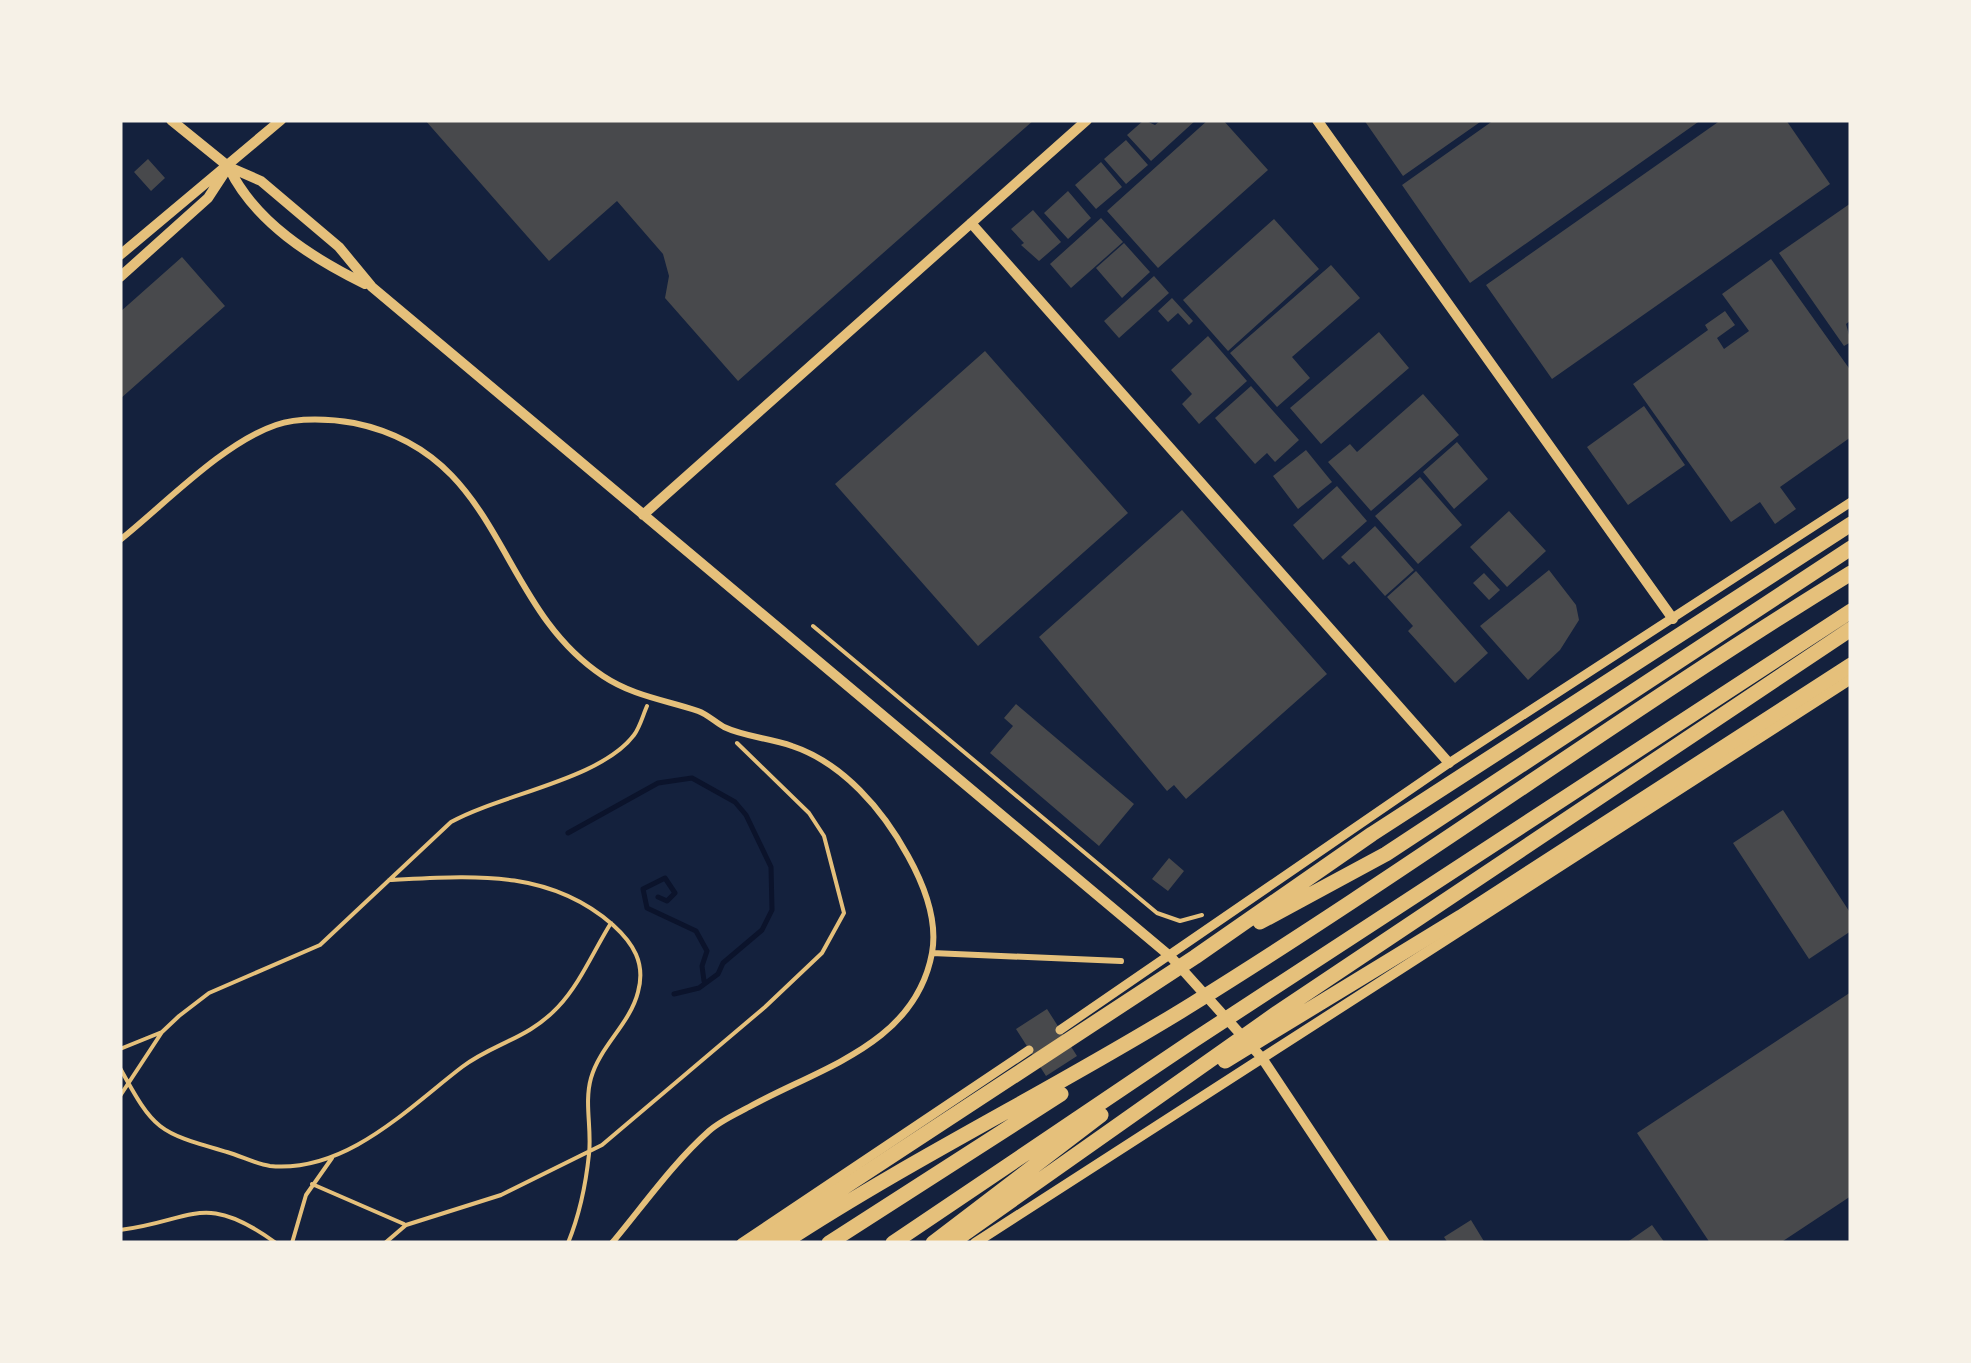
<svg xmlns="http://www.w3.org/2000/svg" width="1971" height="1363" viewBox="0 0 1971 1363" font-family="Cabin,sans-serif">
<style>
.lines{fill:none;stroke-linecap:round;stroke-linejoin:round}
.stream{stroke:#0b132b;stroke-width:5}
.building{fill:#48494c}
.path{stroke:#e5c07b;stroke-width:4}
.pedestrian{stroke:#e5c07b;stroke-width:6}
.minor{stroke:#e5c07b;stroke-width:9}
.tertiary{stroke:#e5c07b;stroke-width:10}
.motorway{stroke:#e5c07b;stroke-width:15}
</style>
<rect width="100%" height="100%" fill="#14213d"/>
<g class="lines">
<path class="stream" d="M568,833L658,783L692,778L735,802L746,815L771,867L772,910L762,930L723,963L718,974L699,988L674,994
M658,897L667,901L675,893L665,878L643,889L647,908L696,931L707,951L702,966L704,981"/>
</g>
<path class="building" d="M425,120H1034L738,381L665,298L669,276L663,254L617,201L549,261Z
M1144,120L1155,125L1161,120H1196L1151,161L1127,135Z
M1208,120H1223L1268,170L1158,268L1107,211Z
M1364,120H1483L1403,176Z
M1494,120H1701L1470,283L1402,185Z
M1721,120H1786L1830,184L1552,379L1486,285Z
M1126,140L1148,165L1126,184L1104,159Z
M148,159L165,178L151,191L134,172Z
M1101,162L1122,187L1096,209L1075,185Z
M1068,191L1091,218L1068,239L1044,213Z
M1851,203V320L1846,324L1851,342L1844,346L1779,253Z
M1033,210L1061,242L1039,261L1021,245L1024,243L1011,229Z
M1101,218L1123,242L1071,288L1050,264Z
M1274,219L1319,269L1228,351L1183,300Z
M1124,243L1150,272L1122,298L1096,268Z
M182,257L225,306L120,399V312Z
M1771,259L1851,371V437L1780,487L1796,509L1775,524L1760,502L1731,522L1633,384L1708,330L1705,325L1725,311L1735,325L1717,338L1724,349L1749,331L1722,294Z
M1331,265L1360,298L1292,357L1310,378L1277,407L1230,353Z
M1154,276L1169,293L1119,338L1104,321Z
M1172,298L1193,321L1189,325L1178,313L1168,322L1158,311Z
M1379,332L1409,368L1321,444L1290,408Z
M1208,336L1247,381L1199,424L1182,404L1192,394L1171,370Z
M985,351L1128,513L978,646L835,484Z
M1251,386L1299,440L1275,462L1267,453L1255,464L1215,418Z
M1423,394L1459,435L1371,511L1328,462L1350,444L1357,452Z
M1644,406L1685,465L1628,505L1587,447Z
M1457,442L1488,479L1454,509L1423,472Z
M1306,450L1332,482L1298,509L1273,476Z
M1420,477L1462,525L1418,564L1375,516Z
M1337,486L1367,521L1323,560L1293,525Z
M1182,510L1327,674L1186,799L1174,785L1167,791L1039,637Z
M1509,511L1546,551L1507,587L1470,547Z
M1375,526L1414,570L1385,596L1354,561L1349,565L1341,557Z
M1549,570L1576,605L1579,620L1560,650L1528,680L1480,626Z
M1416,571L1488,653L1455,683L1408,631L1413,626L1387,597Z
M1484,573L1500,590L1489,600L1473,583Z
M1016,704L1134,804L1099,846L990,753L1013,726L1004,718Z
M1783,810L1851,914V931L1809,959L1733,843Z
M1169,858L1184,871L1168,891L1152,879Z
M1851,992V1196L1780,1243H1710L1637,1133Z
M1047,1009L1077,1056L1046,1076L1016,1029Z
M1471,1220L1485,1243H1448L1444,1237Z
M1652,1225L1665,1243H1626Z"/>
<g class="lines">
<path class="path" d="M813,626L1157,913L1180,921L1202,915
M389,880C471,876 548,868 613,925C633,943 646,963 638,992C630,1024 600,1046 591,1078C584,1103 592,1129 589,1154C586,1183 579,1216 568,1243
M120,1049L162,1032
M120,1068C155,1132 158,1132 227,1152C241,1156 256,1164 270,1166C346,1173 407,1109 462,1067C494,1043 528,1039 558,1007C580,984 594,950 611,923
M120,1096L162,1032L179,1016L209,993L320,945L451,822C501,794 600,780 634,735C640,727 643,715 647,706
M312,1184L404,1224
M120,1230C193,1221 203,1190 276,1243
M292,1243L306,1195L332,1158
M385,1243L406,1225L501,1195L602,1145L765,1007L822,953L844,913L824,836L809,813L737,743"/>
<path class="pedestrian" d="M120,540C165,504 223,443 276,425C298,417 332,419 354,423C505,454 494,604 603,676C633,696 665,700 698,711C707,714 715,722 724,727C745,737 770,738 792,746C843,763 883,810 908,856C923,883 938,920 932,953C915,1045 819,1068 749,1107C736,1114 720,1121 709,1131C673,1163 643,1206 612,1243
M932,953L1121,961"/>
<path class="minor" d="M1060,1030L1449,763L1851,502
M741,1243L1029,1050"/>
<path class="tertiary" d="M171,120L229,167L261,181L339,247L372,287L1171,957L1262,1058L1385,1243
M1317,120L1673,619
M229,168C255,222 312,258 365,284
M971,223L1449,763
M120,255L281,120
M120,277L208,198L225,172
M643,515L1087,120
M975,1243L1851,679"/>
<path class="motorway" d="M1260,922L1386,854L1851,548
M1225,1061L1461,917L1851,665
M759,1243L1195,957L1372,834L1851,524
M783,1243C916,1156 1059,1087 1194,1003C1416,865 1628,710 1851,573
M829,1243L1061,1094
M893,1243L1194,1040L1851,611
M933,1243L1101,1115
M951,1243L1277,1013L1851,629"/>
</g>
<rect width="1971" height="1363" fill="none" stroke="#f6f1e7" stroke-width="245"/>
</svg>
